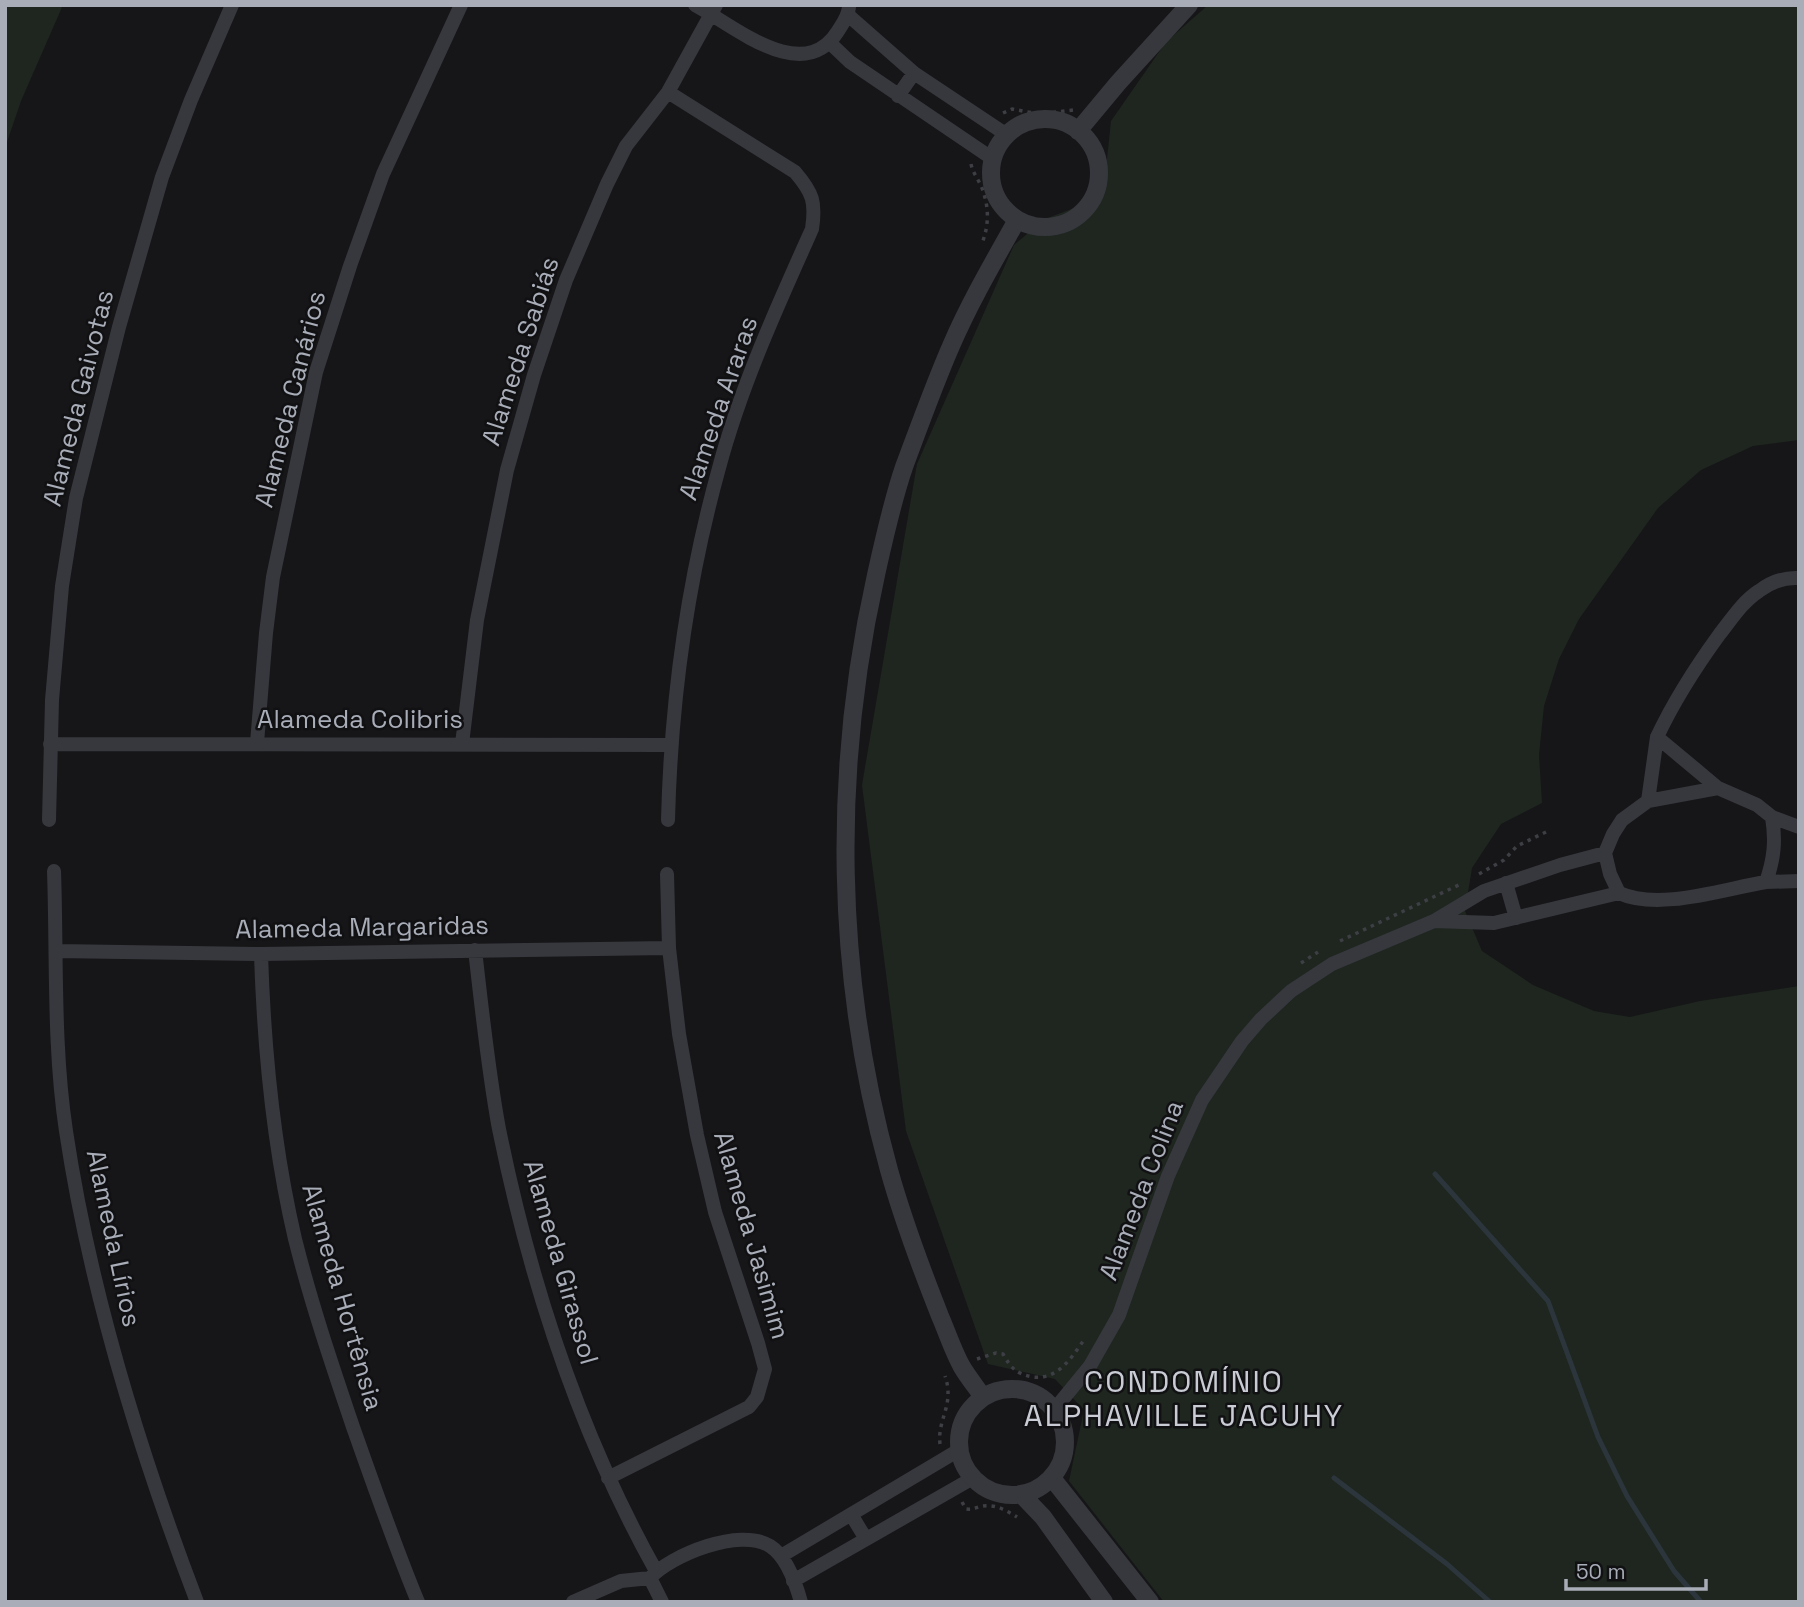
<svg xmlns="http://www.w3.org/2000/svg" width="1804" height="1607" viewBox="0 0 1804 1607" font-family="'Space Grotesk',sans-serif">
<style>
.green{fill:#1e261f}
.lines{fill:none;stroke-linecap:round;stroke-linejoin:round}
.stream{stroke:#2c353c;stroke-width:5}
.path{stroke:#3d3f44;stroke-width:3.5;stroke-dasharray:3.5 5;stroke-linecap:butt}
.minor{stroke:#37383d;stroke-width:14}
.tertiary{stroke:#37383d;stroke-width:18}
.labels{text-anchor:middle;stroke-width:5;stroke-linejoin:round;paint-order:stroke}
.street-label{font-size:26px;fill:#a8adb8;stroke:#111113}
.quarter-label{font-size:30px;letter-spacing:2px;fill:#c9ccd4;stroke:#111113}
</style>
<rect width="100%" height="100%" fill="#161618"/>
<path class="green" d="M5,5H63L21,101L5,148Z
M1208,5H1799V440L1753,446L1701,470L1658,508L1579,619L1559,659L1544,706L1539,755L1542,803L1501,824L1472,868L1465,911L1482,951L1533,985L1594,1011L1630,1017L1700,1001L1799,986V1602H1164L1069,1481L1084,1410L1055,1379L988,1364L906,1131L862,785L917,464L1014,245L1045,219L1103,197L1111,121L1166,42Z"/>
<g class="lines">
<path class="stream" d="M1435,1174L1548,1301L1598,1437L1627,1496L1674,1571L1701,1602
M1334,1478L1447,1564L1490,1602"/>
<path class="path" d="M1003,113L1012,109L1039,114L1073,110
M971,164C973,174 980,181 983,191C989,208 989,226 982,243
M1479,874L1504,860L1517,846L1546,832
M1340,941L1463,883
M1301,963L1318,952
M977,1359L996,1353L1003,1354C1011,1368 1016,1374 1033,1377C1058,1380 1071,1358 1084,1340
M940,1444C937,1419 955,1405 945,1376
M962,1502L966,1509C974,1510 976,1507 983,1506C996,1504 1007,1511 1017,1517"/>
<path class="minor" d="M695,5C733,25 803,87 838,31C843,23 848,17 849,7
M848,15L914,73L1007,135
M830,43L850,62L993,159
M668,92L795,172C813,193 816,202 812,229C777,307 741,386 719,468C687,583 671,701 668,820
M898,96L914,73
M1657,737C1674,701 1695,668 1719,635C1731,620 1742,602 1759,591C1771,582 1784,577 1799,578
M257,743L266,633L273,577L316,372L350,266L383,174L461,5
M50,744L670,745
M462,744L477,620L507,470L534,375L566,280L607,184L626,146L668,92L716,5
M1648,801L1657,737L1718,788
M49,820L52,700L62,586L76,498L119,327L162,177L191,100L232,5
M54,871C57,957 53,1045 66,1131C90,1292 139,1450 197,1602
M1766,882L1799,881
M1506,883L1516,918
M1619,893L1610,874L1605,853L1613,834L1622,820L1648,801L1718,788L1757,805L1772,817L1799,827
M1434,921L1494,923L1619,893C1659,911 1723,889 1766,882C1774,859 1776,841 1772,817
M475,950C482,1010 488,1070 499,1129C530,1282 580,1435 656,1571
M56,951L261,954L669,948
M261,954C264,1049 273,1145 295,1239C311,1303 332,1365 353,1427C374,1486 394,1544 418,1602
M1054,1410L1090,1366L1119,1315L1168,1176L1202,1100L1242,1041L1261,1019L1291,991L1332,964L1434,921L1484,891L1560,865L1605,853
M608,1478L749,1407L757,1397L765,1369L758,1343L715,1212L697,1135L679,1034L669,948L667,874
M852,1516L866,1539
M781,1556L959,1450
M650,1578L662,1602
M793,1581L973,1478
M573,1602L621,1581L650,1578C671,1555 740,1527 770,1546C786,1556 796,1584 801,1602"/>
<path class="tertiary" d="M991 173a54 54 0 1 1 108 0a54 54 0 1 1-108 0Z
M1078,131L1118,83L1189,5
M959 1442a53 53 0 1 1 106 0a53 53 0 1 1-106 0Z
M983,1397C976,1387 968,1377 962,1367C953,1351 947,1332 940,1316C921,1268 903,1220 889,1170C835,976 832,771 876,575C884,539 892,502 904,467C919,427 934,385 951,346C970,302 994,261 1017,220
M1052,1478L1150,1602
M1021,1494L1043,1517L1104,1602"/>
</g>
<g class="labels">
<g class="street-label">
<text transform="translate(520 351) rotate(-72)" y="9">Alameda Sabiás</text>
<text transform="translate(78 398) rotate(-76)" y="9">Alameda Gaivotas</text>
<text transform="translate(290 399) rotate(-76)" y="9">Alameda Canários</text>
<text transform="translate(718 408) rotate(-71)" y="9">Alameda Araras</text>
<text x="360" y="728">Alameda Colibris</text>
<text transform="translate(362 927) rotate(-1)" y="9">Alameda Margaridas</text>
<text transform="translate(1141 1190) rotate(-69)" y="9">Alameda Colina</text>
<text transform="translate(752 1235) rotate(74)" y="9">Alameda Jasimim</text>
<text transform="translate(114 1238) rotate(78)" y="9">Alameda Lírios</text>
<text transform="translate(561 1262) rotate(74)" y="9">Alameda Girassol</text>
<text transform="translate(343 1297) rotate(74)" y="9">Alameda Hortênsia</text>
</g>
<g class="quarter-label">
<text x="1184" y="1392">CONDOMÍNIO<tspan x="1184" dy="34">ALPHAVILLE JACUHY</tspan></text>
</g>
</g>
<rect width="1804" height="1607" fill="none" stroke="#a8adb8" stroke-width="14"/>
<path d="M1566 1579v10h140v-10" fill="none" stroke="#a8adb8" stroke-width="3.5"/>
<text x="1576" y="1579" font-size="21" fill="#a8adb8" stroke="#111113" stroke-width="5" paint-order="stroke">50 m</text>
</svg>
